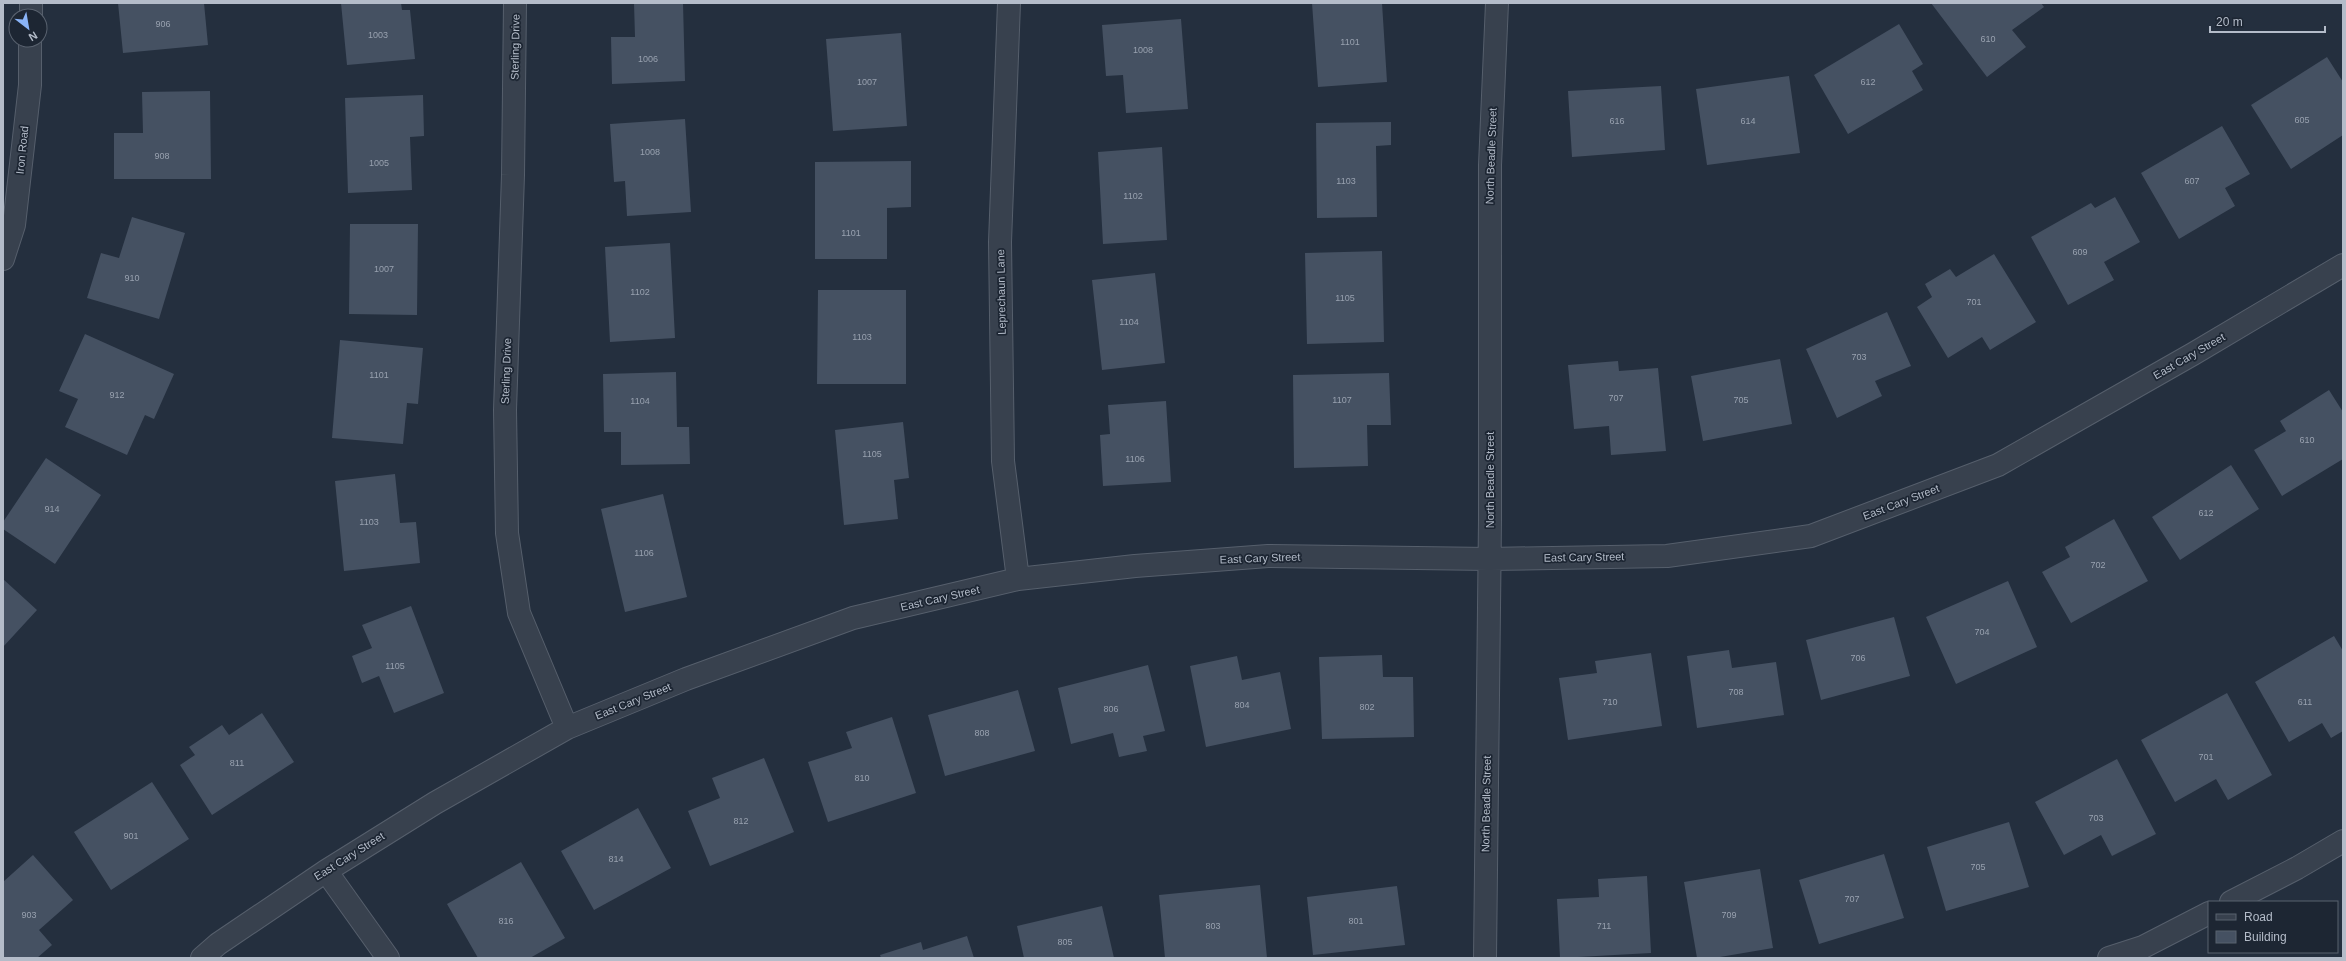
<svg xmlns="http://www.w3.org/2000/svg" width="2346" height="961" viewBox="0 0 2346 961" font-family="Helvetica,sans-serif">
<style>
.building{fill:#455162}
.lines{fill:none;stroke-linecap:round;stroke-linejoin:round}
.minor-casing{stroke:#565f6c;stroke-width:24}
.minor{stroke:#38414e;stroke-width:22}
.labels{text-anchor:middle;stroke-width:3.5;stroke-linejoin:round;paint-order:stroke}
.number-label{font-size:9px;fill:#98a1af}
.street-label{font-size:11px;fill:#b4bcc9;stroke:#1d2633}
</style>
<rect width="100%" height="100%" fill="#242f3e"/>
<path class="building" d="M118,3H204L208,45L123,53Z
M341,3H401L402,10H410L415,59L347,65Z
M634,3H683L685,81L612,84L611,37H635Z
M1312,3H1382L1387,82L1318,87Z
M1931,3H2041L2044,7L2012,30L2026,47L1987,77Z
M1181,19L1188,109L1126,113L1123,75L1106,76L1102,25Z
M1899,24L1923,64L1912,71L1923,90L1848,134L1814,75Z
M901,33L907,126L833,131L826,39Z
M2327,57L2343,82V135L2291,169L2251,105Z
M1789,76L1800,153L1707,165L1696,89Z
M1661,86L1665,150L1572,157L1568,91Z
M210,91L211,179H114V133H143L142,92Z
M423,95L424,136L410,137L412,190L348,193L345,98Z
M685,119L691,212L627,216L625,181L614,182L610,124Z
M1391,122V145L1376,146L1377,217L1317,218L1316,123Z
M2222,126L2250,174L2225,188L2235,206L2179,239L2141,173Z
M1162,147L1167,240L1103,244L1098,152Z
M911,161V207L887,208V259H815V162Z
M2115,197L2140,242L2104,262L2114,280L2068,305L2031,237L2091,203L2095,208Z
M132,217L185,233L159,319L87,298L101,253L119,258Z
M350,224H418L417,315L349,314Z
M670,243L675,338L610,342L605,247Z
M1382,251L1384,342L1307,344L1305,253Z
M1994,254L2036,322L1990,350L1982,337L1948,358L1917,307L1932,297L1925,284L1950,269L1956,277Z
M1155,273L1165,363L1102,370L1092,280Z
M818,290H906V384H817Z
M1887,312L1911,366L1875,381L1882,396L1837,418L1806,349Z
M85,334L174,374L154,419L145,415L127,455L65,427L78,399L59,391Z
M340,340L423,348L418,404L407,403L403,444L332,438Z
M1780,359L1792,424L1703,441L1691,376Z
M1618,361L1619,371L1658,368L1666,451L1611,455L1609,426L1574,429L1568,365Z
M676,372L677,427H689L690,464L621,465V432H604L603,374Z
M1389,373L1391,425H1367L1368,466L1294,468L1293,375Z
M2329,390L2343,412V459L2282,496L2254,450L2286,431L2280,421Z
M1166,401L1171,482L1103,486L1100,435L1110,434L1108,405Z
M903,422L909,478L894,480L898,519L844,525L835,430Z
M46,458L101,495L55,564L3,529V522Z
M2231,465L2259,509L2180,560L2152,517Z
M395,474L400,523L416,522L420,563L344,571L335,481Z
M663,494L687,597L625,612L601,509Z
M2114,519L2148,581L2071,623L2042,572L2070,557L2065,547Z
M3,579L37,610L3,647Z
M2008,581L2037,647L1956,684L1926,617Z
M411,606L444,693L394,713L379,676L362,683L352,656L372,648L362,625Z
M1894,617L1910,676L1821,700L1806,640Z
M2334,636L2343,651V731L2331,738L2322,723L2289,742L2255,682Z
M1729,650L1732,668L1776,662L1784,715L1697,728L1687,656Z
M1651,653L1662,726L1568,740L1559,678L1597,673L1595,661Z
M1382,655L1383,677H1413L1414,737L1322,739L1319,657Z
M1237,656L1242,680L1280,672L1291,729L1206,747L1190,666Z
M1148,665L1165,731L1143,736L1147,751L1119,757L1113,733L1071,744L1058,688Z
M1018,690L1035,751L945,776L928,715Z
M2227,693L2272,775L2228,800L2216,779L2175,802L2141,740Z
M262,713L294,762L212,815L180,765L195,755L189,747L222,725L229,735Z
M892,717L916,793L828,822L808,762L852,748L846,732Z
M764,758L794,832L710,866L688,811L720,798L712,778Z
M2117,759L2156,834L2112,856L2101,835L2064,855L2035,802Z
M152,782L189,839L111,890L74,832Z
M638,808L671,868L594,910L561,851Z
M2009,822L2029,887L1946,911L1927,847Z
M1884,854L1904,918L1819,944L1799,880Z
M33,855L73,900L39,930L52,945L37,958H3V882Z
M521,862L565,938L530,958H478L447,904Z
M1760,869L1773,948L1714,958H1697L1684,882Z
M1647,876L1651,953L1560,958L1557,899L1599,897L1598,879Z
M1260,885L1267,958H1165L1159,895Z
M1397,886L1405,945L1313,955L1307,897Z
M1102,906L1114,958H1024L1017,926Z
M967,936L974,958H881L880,955L921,942L923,950Z"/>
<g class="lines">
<defs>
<path id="minor" d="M515,3L513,175L505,410L507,533L519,613L567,728
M1009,3L1000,242L1003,461L1018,579
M31,16V3
M3,259L14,225L30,85V40
M326,871L388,958
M2231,902L2297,868L2343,841
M202,958L218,944L326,871L435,803L567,728L686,679L853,618L1018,579L1135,566L1268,556L1489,559L1667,556L1811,536L1998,465L2193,354L2343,265
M1485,958L1490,520V165L1497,3
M2109,958L2143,947L2209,913"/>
</defs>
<use href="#minor" class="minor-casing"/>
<use href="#minor" class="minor"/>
</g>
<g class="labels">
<g class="number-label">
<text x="163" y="27">906</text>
<text x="378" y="38">1003</text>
<text x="1988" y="42">610</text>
<text x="1350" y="45">1101</text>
<text x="1143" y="53">1008</text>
<text x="648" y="62">1006</text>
<text x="867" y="85">1007</text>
<text x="1868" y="85">612</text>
<text x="2302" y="123">605</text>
<text x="1617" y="124">616</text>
<text x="1748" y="124">614</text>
<text x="650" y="155">1008</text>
<text x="162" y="159">908</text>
<text x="379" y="166">1005</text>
<text x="1346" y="184">1103</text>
<text x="2192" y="184">607</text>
<text x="1133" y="199">1102</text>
<text x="851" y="236">1101</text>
<text x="2080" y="255">609</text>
<text x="384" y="272">1007</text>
<text x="132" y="281">910</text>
<text x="640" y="295">1102</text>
<text x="1345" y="301">1105</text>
<text x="1974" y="305">701</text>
<text x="1129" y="325">1104</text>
<text x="862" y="340">1103</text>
<text x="1859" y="360">703</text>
<text x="379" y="378">1101</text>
<text x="117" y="398">912</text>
<text x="1616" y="401">707</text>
<text x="1342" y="403">1107</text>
<text x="1741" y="403">705</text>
<text x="640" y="404">1104</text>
<text x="2307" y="443">610</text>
<text x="872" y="457">1105</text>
<text x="1135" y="462">1106</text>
<text x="52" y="512">914</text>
<text x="2206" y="516">612</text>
<text x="369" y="525">1103</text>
<text x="644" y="556">1106</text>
<text x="2098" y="568">702</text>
<text x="1982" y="635">704</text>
<text x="1858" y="661">706</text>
<text x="395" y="669">1105</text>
<text x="1736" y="695">708</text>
<text x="1610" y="705">710</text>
<text x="2305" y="705">611</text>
<text x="1242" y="708">804</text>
<text x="1367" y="710">802</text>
<text x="1111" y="712">806</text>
<text x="982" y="736">808</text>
<text x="2206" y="760">701</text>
<text x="237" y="766">811</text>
<text x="862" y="781">810</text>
<text x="2096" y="821">703</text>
<text x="741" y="824">812</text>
<text x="131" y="839">901</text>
<text x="616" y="862">814</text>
<text x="1978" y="870">705</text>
<text x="1852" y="902">707</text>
<text x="29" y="918">903</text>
<text x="1729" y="918">709</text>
<text x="506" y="924">816</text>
<text x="1356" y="924">801</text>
<text x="1213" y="929">803</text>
<text x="1604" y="929">711</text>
<text x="1065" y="945">805</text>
</g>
<g class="street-label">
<text transform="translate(515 47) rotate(-89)" y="4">Sterling Drive</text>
<text transform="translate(22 150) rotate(-84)" y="4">Iron Road</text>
<text transform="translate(1491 156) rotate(-88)" y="4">North Beadle Street</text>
<text transform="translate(1001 292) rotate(-91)" y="4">Leprechaun Lane</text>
<text transform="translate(2189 356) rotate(-30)" y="4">East Cary Street</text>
<text transform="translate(506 371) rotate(-88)" y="4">Sterling Drive</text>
<text transform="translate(1490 480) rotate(-90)" y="4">North Beadle Street</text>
<text transform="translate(1901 502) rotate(-21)" y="4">East Cary Street</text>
<text transform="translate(1584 557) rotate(-1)" y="4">East Cary Street</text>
<text transform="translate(1260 558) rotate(-2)" y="4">East Cary Street</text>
<text transform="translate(940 598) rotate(-13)" y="4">East Cary Street</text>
<text transform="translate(633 701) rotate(-22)" y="4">East Cary Street</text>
<text transform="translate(1486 804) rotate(-89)" y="4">North Beadle Street</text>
<text transform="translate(349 856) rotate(-32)" y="4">East Cary Street</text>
</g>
</g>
<rect width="2346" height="961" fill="none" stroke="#b4bcc9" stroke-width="8"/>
<rect x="2208" y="901" width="130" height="52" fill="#1d2633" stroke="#59626f"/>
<rect x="2216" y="914" width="20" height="6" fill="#38414e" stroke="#59626f"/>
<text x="2244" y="921" font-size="12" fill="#b4bcc9">Road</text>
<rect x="2216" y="931" width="20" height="12" fill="#455162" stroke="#59626f"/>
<text x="2244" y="941" font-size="12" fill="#b4bcc9">Building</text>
<g transform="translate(28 28) rotate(149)"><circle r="19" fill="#1d2633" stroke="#59626f"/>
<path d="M0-3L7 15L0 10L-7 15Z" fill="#8ab4f8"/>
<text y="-6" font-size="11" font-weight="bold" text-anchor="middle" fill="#b4bcc9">N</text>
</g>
<path d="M2210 26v6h115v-6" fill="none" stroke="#b4bcc9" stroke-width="2"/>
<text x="2216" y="26" font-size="12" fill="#b4bcc9" stroke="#1d2633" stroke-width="3" paint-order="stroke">20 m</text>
</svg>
